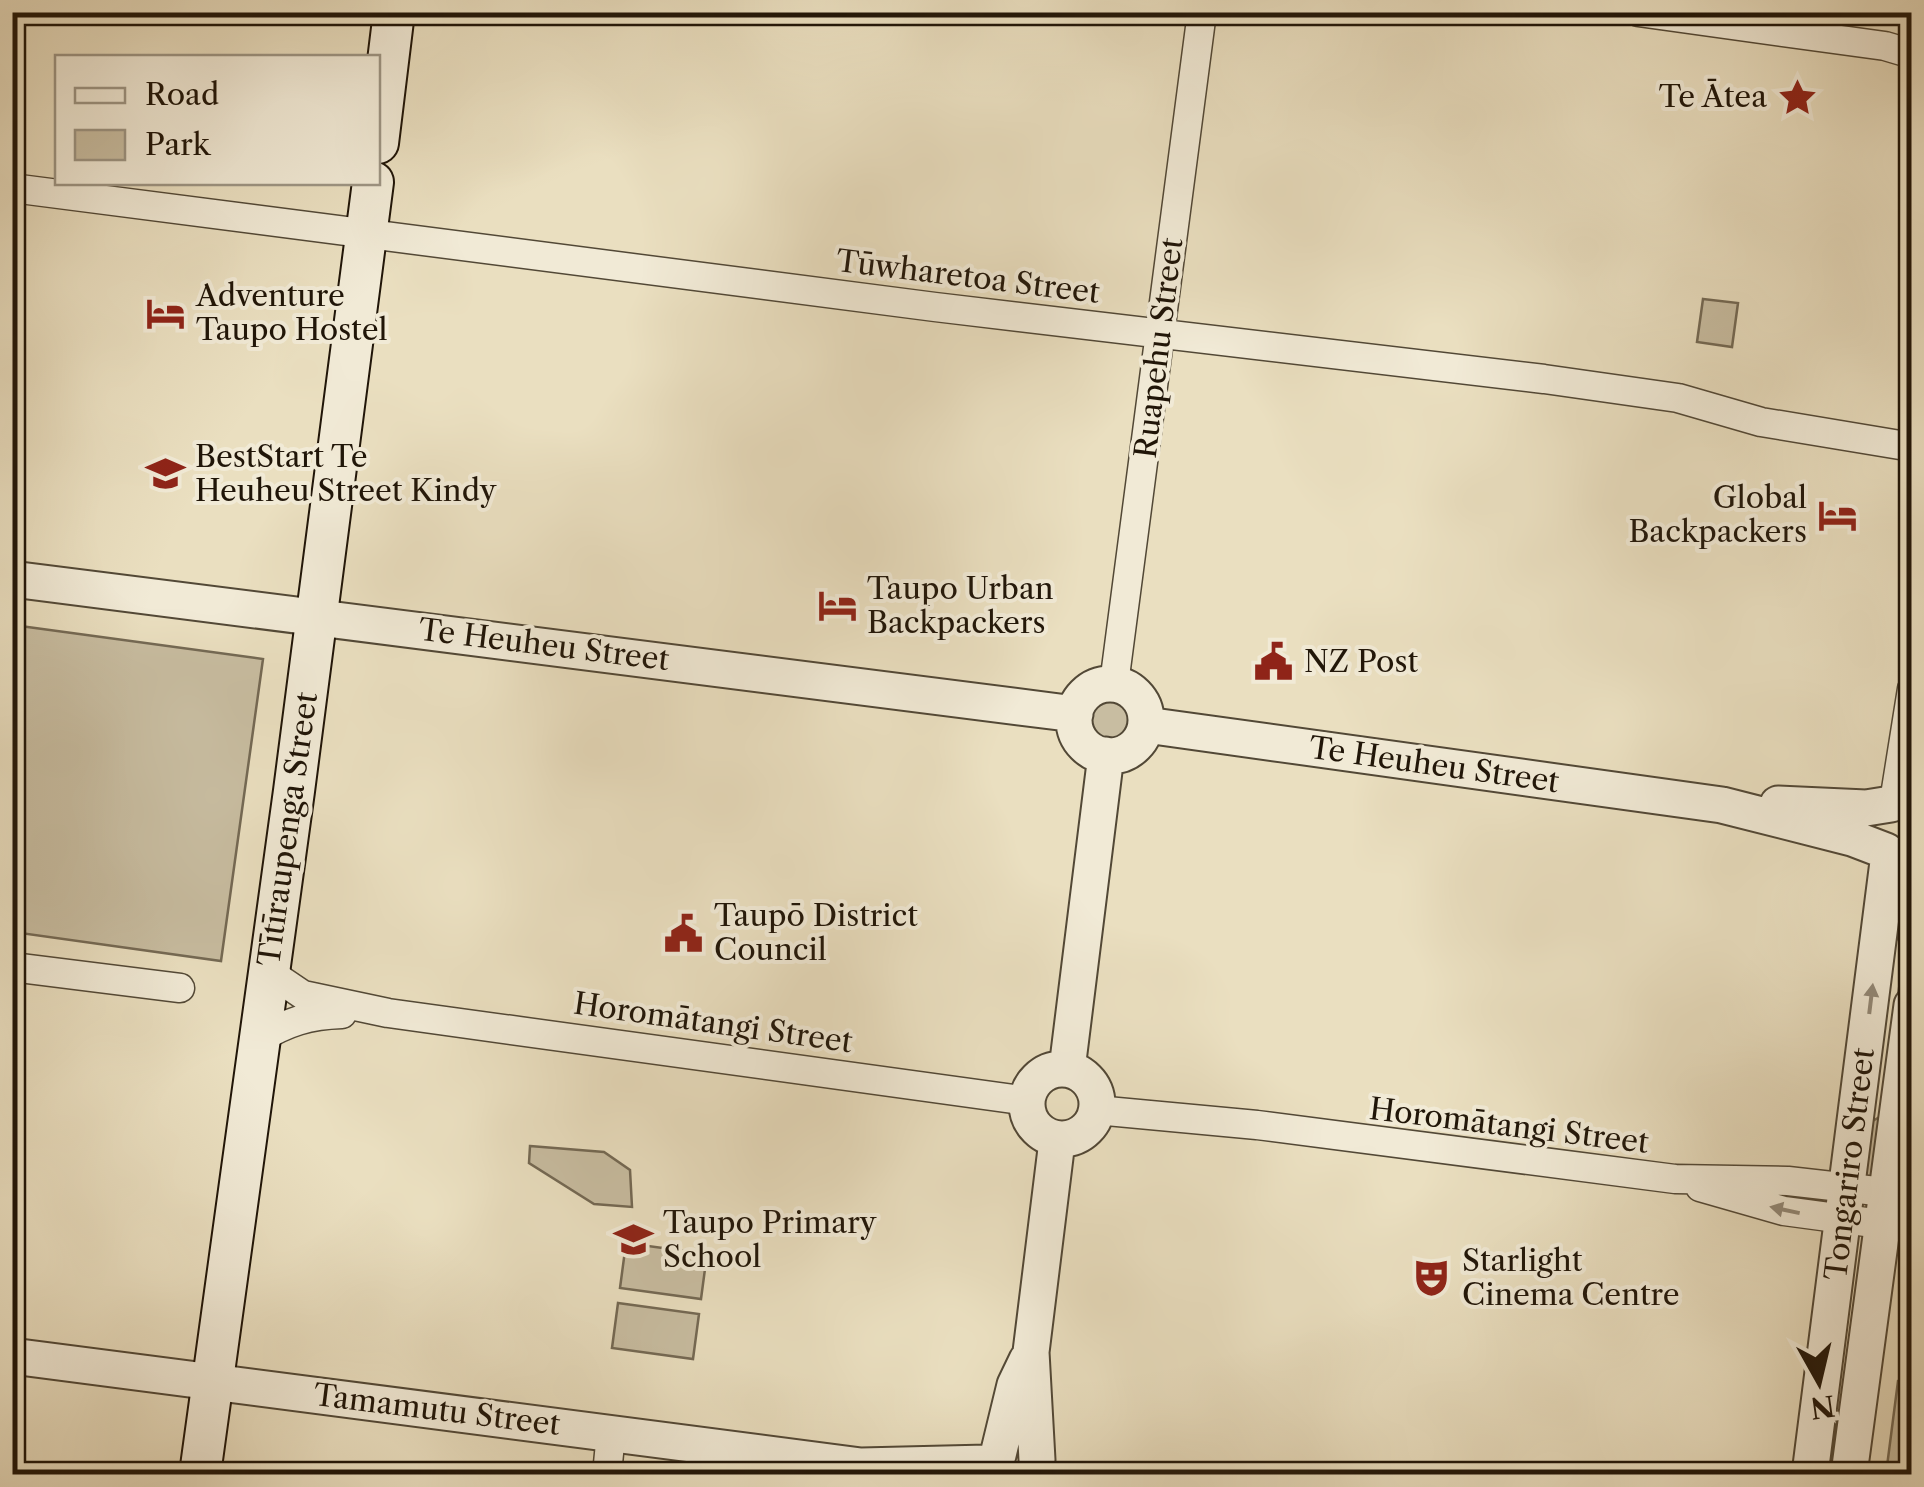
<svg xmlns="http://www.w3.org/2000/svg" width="1924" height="1487" viewBox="0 0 1924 1487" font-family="'Libre Caslon Text',serif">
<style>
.green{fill:#c8bda1;stroke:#746954;stroke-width:2.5}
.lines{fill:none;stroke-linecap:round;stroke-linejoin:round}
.minor-casing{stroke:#524836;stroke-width:31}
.tertiary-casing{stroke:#524836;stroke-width:39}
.secondary-casing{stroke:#201508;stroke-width:44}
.minor{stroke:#f1ead6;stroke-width:28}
.tertiary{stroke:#f1ead6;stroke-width:35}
.secondary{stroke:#f1ead6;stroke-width:40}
.oneway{fill:#938a79}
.labels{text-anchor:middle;stroke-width:8;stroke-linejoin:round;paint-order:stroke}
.poi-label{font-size:30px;fill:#201508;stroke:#f1ead6;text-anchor:start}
.street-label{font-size:30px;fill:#201508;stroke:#f1ead6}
</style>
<rect width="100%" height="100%" fill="#eadfc0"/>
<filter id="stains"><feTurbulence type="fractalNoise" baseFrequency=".002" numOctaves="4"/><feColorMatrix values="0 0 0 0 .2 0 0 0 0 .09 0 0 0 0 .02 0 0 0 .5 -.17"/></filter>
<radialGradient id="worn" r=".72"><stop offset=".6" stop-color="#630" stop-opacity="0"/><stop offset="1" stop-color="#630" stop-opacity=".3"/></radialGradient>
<path class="green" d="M1703,299L1738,303L1732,347L1697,342Z
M13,625L263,659L221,961L13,932Z
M1089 721a22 22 0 1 1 44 0a22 22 0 1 1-44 0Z
M1891,908L1911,911V952L1883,1169L1874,1181L1858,1173L1869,1123L1883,1115L1904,949L1905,936L1888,943Z
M530,1146L604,1152L630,1170L632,1207L594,1204L529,1163Z
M626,1243L707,1254L701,1299L620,1288Z
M618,1303L699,1314L693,1359L612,1348Z
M1911,1364V1474H1886L1898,1381L1909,1382Z"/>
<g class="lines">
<defs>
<path id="minor" d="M1638,12L1885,46L1912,54
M12,188L935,307L1544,379L1678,398L1761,422L1912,447
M1114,684L1202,12
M1894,802L1912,689
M12,967L180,988
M269,972L303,995L388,1013L1028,1101
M259,1039C287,1022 309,1015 342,1014
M1096,1110L1257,1125L1675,1179L1788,1181L1885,1192
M1700,1187L1784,1211L1881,1224
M607,1474L611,1433"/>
<path id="tertiary" d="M12,579L1075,714
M1074 720a36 36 0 1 1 72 0a36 36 0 1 1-72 0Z
M1146,725L1722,805L1852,838L1886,851
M1778,804L1866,808L1891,804
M1027 1104a35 35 0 1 1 70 0a35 35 0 1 1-70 0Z
M1067,1069L1106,755
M12,1356L861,1466L987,1463
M998,1455L1015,1385L1027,1360
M1037,1460L1031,1352L1057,1141
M1810,1474L1889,854
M1849,1474L1912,1005"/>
<path id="secondary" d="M378,143L394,12
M200,1474L294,791L373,182"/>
</defs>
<use href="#minor" class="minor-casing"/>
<use href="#tertiary" class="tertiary-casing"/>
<use href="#secondary" class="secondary-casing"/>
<use href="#minor" class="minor"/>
<use href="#tertiary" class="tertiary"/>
<use href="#secondary" class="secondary"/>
</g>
<defs><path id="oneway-solid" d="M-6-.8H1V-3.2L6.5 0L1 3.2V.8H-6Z" transform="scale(2.5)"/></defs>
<g class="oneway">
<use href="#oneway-solid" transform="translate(1871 999) rotate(-83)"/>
<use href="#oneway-solid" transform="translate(1785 1210) rotate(-168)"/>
</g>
<defs>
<symbol id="sight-bare" viewBox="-9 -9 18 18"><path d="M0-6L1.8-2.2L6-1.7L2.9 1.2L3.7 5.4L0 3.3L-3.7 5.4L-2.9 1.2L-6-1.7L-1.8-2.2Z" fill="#8f2418" stroke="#f1ead6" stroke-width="2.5" paint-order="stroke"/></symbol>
<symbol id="hotel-bare" viewBox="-9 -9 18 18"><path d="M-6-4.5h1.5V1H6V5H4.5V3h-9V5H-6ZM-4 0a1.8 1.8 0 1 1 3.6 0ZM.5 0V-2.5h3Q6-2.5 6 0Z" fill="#8f2418" stroke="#f1ead6" stroke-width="2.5" paint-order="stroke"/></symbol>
<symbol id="school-bare" viewBox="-9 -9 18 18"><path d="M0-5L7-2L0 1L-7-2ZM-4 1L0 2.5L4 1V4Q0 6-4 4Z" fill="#8f2418" stroke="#f1ead6" stroke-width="2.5" paint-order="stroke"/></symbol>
<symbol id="civic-bare" viewBox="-9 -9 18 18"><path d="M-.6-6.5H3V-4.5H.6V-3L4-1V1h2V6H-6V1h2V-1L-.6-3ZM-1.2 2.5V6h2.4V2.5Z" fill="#8f2418" stroke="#f1ead6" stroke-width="2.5" paint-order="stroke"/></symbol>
<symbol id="theatre-bare" viewBox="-9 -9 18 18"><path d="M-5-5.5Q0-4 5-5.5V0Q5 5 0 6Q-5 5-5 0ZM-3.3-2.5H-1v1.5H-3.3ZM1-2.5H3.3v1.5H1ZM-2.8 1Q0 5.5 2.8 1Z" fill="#8f2418" stroke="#f1ead6" stroke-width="2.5" paint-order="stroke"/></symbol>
</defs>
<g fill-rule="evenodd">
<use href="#sight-bare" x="1770" y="70" width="55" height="55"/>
<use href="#hotel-bare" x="138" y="286" width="55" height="55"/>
<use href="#school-bare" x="138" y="446" width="55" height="55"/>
<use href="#hotel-bare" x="1810" y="488" width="55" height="55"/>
<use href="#hotel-bare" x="810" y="578" width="55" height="55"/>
<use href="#civic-bare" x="1246" y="634" width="55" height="55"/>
<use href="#civic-bare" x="656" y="906" width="55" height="55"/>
<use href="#school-bare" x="606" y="1212" width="55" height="55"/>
<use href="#theatre-bare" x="1404" y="1250" width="55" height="55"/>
</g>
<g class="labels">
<g class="poi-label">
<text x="1767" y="107" text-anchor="end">Te Ātea</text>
<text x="196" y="306">Adventure<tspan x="196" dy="34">Taupo Hostel</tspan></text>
<text x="195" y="467">BestStart Te<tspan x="195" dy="34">Heuheu Street Kindy</tspan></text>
<text x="1807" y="508" text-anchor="end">Global<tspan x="1807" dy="34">Backpackers</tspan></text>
<text x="867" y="599">Taupo Urban<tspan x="867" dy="34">Backpackers</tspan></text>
<text x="1304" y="672">NZ Post</text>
<text x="714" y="926">Taupō District<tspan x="714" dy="34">Council</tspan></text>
<text x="663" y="1233">Taupo Primary<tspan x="663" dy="34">School</tspan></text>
<text x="1462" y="1271">Starlight<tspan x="1462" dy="34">Cinema Centre</tspan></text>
</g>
<g class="street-label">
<text transform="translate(968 277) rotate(7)" y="10">Tūwharetoa Street</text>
<text transform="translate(1159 348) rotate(-83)" y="10">Ruapehu Street</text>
<text transform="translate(544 645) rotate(7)" y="10">Te Heuheu Street</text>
<text transform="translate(1434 765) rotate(8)" y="10">Te Heuheu Street</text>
<text transform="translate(288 829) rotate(-82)" y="10">Tītīraupenga Street</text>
<text transform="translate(713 1023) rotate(8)" y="10">Horomātangi Street</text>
<text transform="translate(1509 1126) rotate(7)" y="10">Horomātangi Street</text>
<text transform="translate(1850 1164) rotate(-83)" y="10">Tongariro Street</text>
<text transform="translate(437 1410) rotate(7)" y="10">Tamamutu Street</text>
</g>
</g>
<rect width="1924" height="1487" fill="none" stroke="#eadfc0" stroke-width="50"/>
<rect x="15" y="15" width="1894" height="1457" fill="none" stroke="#201508" stroke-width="5"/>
<rect x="25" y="25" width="1874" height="1437" fill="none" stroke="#201508" stroke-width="2.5"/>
<rect x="55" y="55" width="325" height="130" fill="#f1ead6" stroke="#9d9584" stroke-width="2.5"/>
<rect x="75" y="88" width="50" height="15" fill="#f1ead6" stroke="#9d9584" stroke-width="2.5"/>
<text x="145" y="105" font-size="30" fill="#201508">Road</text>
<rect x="75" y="130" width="50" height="30" fill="#c8bda1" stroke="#9d9584" stroke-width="2.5"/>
<text x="145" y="155" font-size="30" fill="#201508">Park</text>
<g transform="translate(1819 1382) rotate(172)" stroke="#f1ead6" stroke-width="8" paint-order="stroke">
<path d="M0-8L18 38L0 25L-18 38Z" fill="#201508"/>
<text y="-15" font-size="28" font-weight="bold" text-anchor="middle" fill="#201508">N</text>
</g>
<rect width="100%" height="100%" filter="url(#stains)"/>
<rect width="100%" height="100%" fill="url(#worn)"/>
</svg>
